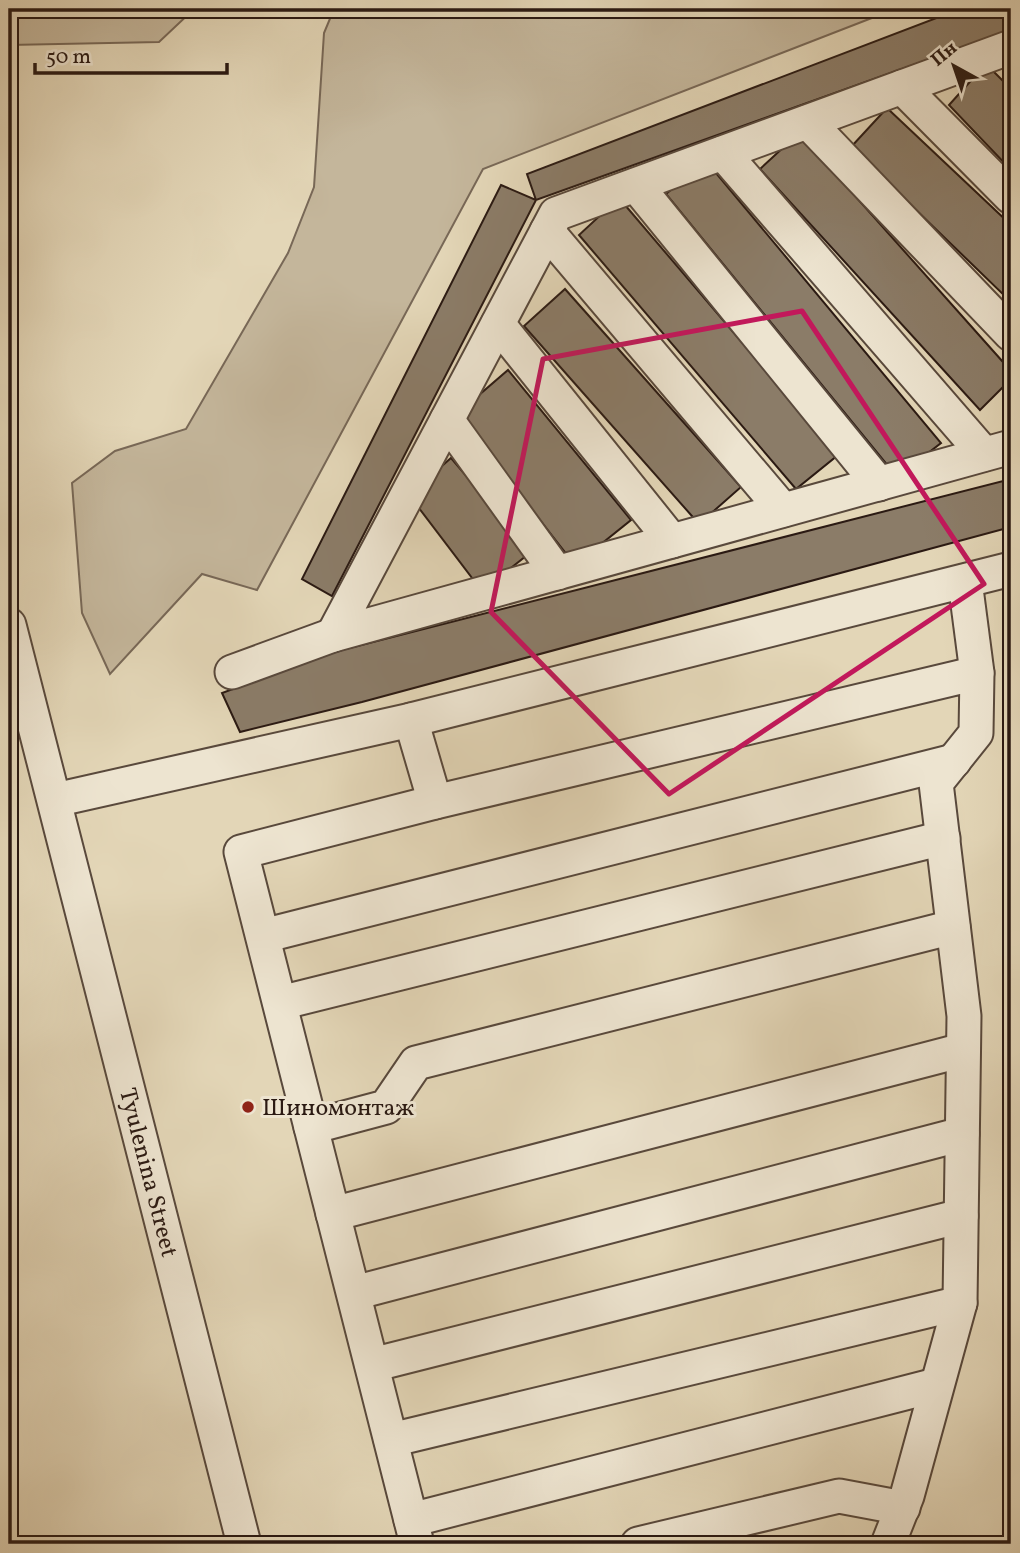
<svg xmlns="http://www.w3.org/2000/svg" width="1020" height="1553" viewBox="0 0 1020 1553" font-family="Vollkorn,serif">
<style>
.green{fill:#c4b69b;stroke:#786857;stroke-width:2}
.building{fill:#8b7c68;stroke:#2b1a13;stroke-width:2}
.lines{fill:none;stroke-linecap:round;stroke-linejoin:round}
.minor-casing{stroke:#59493c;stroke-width:37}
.minor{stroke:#ede4d0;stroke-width:33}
.marked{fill:none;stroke:#c2185b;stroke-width:5;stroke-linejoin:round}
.poi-dot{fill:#8f2418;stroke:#ede4d0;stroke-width:2.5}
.labels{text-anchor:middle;stroke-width:6;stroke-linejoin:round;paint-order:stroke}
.poi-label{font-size:24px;fill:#2b1a13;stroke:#ede4d0;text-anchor:start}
.street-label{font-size:24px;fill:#2b1a13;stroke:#ede4d0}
</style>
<rect width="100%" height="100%" fill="#e3d6b7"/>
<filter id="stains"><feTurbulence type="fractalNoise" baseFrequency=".00286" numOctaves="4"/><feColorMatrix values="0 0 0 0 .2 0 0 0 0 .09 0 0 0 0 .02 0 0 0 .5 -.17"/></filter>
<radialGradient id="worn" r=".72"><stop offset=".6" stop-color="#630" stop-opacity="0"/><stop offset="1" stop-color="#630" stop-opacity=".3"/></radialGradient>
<path class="green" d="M9,9H194L159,42L9,45Z
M334,9H895L483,169L257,590L202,574L110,674L82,613L72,483L115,451L186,429L288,253L314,187L324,33Z"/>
<path class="building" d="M960,9H1011V30L536,200L527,174Z
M986,64L1011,89V170L949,105Z
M887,108L1011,225V302L851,147Z
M799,133L1011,371V379L980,410L760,169Z
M706,161L941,443L897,477L666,194Z
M501,185L536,200L332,596L302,579Z
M619,198L838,455L796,489L579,235Z
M565,289L741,487L699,524L524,326Z
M508,370L631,520L575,565L457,414Z
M451,458L531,552L482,591L409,495Z
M1011,479V527L362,702L240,732L222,693L330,653Z"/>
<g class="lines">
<defs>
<g id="minor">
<path d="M1011,47L556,214L333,635L1011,447"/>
<path d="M902,87L1011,197"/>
<path d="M808,122L1011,334"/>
<path d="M723,153L984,454"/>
<path d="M636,185L879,484"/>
<path d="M547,231L783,510"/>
<path d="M498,324L672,541"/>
<path d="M447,420L557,573"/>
<path d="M965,581L977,673"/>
<path id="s1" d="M9,625L244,1544"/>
<path d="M232,672L333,635"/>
<path d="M411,720L435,802"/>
<path d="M55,800L411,720L1011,569"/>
<path d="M263,936L954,761"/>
<path d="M280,1003L943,838"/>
<path d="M311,1127L386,1107L416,1063L953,927"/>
<path d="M333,1214L963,1050"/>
<path d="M354,1293L962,1134"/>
<path d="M372,1365L961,1216"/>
<path d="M391,1440L960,1303"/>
<path d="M411,1520L936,1385"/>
<path d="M417,1544L241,852L435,802L977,673L976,733L936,783L964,1016L960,1303L907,1496L888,1544"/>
<path d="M638,1544L839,1496L903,1508"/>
</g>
</defs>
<use href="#minor" class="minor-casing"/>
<use href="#minor" class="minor"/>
</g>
<path class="marked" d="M802,311L984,584L669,794L491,612L543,359Z"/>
<circle class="poi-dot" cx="248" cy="1107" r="7"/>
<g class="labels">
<g class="poi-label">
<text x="262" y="1115">Шиномонтаж</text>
</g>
<g class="street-label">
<text dy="8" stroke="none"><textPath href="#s1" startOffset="565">Tyulenina Street</textPath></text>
</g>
</g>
<rect width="1020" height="1553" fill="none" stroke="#e3d6b7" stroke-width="35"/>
<rect x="10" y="10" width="999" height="1532" fill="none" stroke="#2b1a13" stroke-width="3.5"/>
<rect x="18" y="18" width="985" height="1518" fill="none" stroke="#2b1a13" stroke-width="2"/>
<g transform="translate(954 66) rotate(320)" stroke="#ede4d0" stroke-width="5" paint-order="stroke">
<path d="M0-5L12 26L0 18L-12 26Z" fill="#2b1a13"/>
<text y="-10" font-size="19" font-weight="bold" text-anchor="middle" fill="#2b1a13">Пн</text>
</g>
<path d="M35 63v10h192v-10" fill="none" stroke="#2b1a13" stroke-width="3.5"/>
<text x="46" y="63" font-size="21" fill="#2b1a13" stroke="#ede4d0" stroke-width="5" paint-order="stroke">50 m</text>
<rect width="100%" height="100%" filter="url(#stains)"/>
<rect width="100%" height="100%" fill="url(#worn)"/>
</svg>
